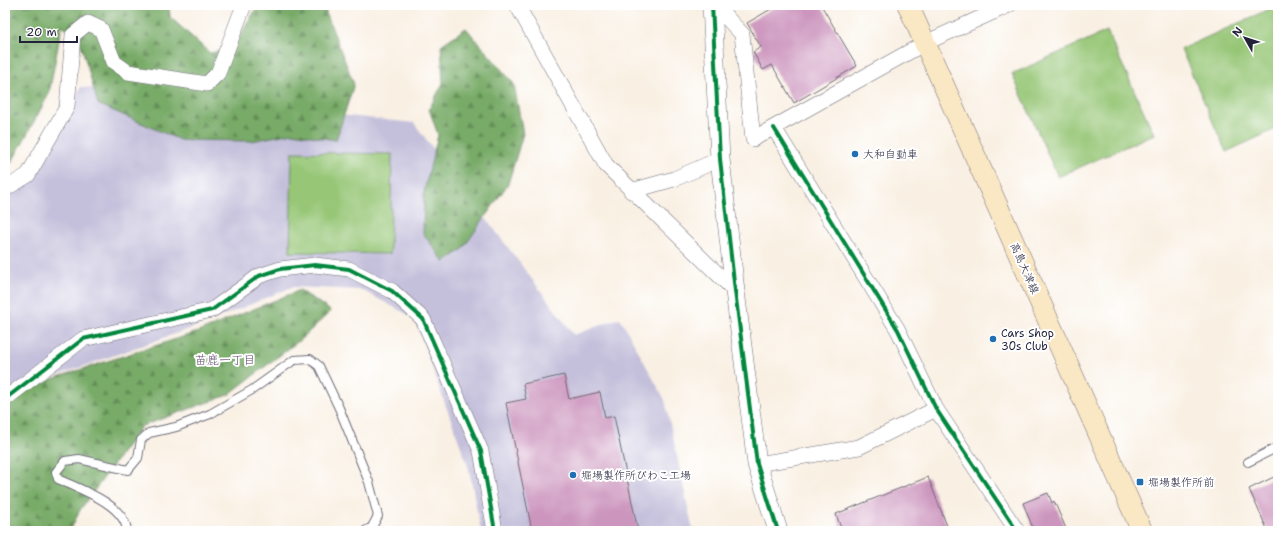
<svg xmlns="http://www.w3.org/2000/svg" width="1283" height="536" viewBox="0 0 1283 536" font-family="'Shantell Sans','Klee One',sans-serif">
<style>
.industrial{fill:#c4c0db}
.green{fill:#96c676;stroke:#5c7458}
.forest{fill:url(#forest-firs);stroke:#4d6651}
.building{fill:#cc95be}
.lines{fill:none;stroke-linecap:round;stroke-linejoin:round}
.service-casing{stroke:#6d6a76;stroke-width:10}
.minor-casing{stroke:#6d6a76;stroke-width:16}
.tertiary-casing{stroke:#6d6a76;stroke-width:20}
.secondary-casing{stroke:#6d6a76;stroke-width:22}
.service{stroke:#fff;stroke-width:8}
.minor{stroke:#fff;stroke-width:15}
.tertiary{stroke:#fff;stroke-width:19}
.secondary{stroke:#fae7c3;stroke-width:21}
.cycleway-casing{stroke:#fff;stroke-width:6}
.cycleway{stroke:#00873e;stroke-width:4}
.poi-dot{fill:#1f6fb2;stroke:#fff;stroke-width:1.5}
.labels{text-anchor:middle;stroke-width:4;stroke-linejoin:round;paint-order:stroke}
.poi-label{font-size:11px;fill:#22223b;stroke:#fff;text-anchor:start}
.street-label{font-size:11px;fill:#22223b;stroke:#fff}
.neighbourhood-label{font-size:12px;fill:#5e4a69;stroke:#fff}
</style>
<defs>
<pattern id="forest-firs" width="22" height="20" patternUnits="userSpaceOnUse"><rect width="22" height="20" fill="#78ab67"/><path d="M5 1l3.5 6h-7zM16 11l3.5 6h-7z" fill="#628b56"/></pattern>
</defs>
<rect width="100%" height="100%" fill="#fff"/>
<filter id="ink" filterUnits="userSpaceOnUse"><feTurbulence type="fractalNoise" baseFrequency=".025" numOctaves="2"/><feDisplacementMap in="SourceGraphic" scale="8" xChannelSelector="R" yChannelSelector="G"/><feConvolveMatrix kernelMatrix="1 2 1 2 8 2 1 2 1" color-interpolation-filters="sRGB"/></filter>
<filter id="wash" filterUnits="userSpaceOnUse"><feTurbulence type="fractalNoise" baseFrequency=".012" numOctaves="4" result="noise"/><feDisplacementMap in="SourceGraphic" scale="16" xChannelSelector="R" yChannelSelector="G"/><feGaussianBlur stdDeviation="0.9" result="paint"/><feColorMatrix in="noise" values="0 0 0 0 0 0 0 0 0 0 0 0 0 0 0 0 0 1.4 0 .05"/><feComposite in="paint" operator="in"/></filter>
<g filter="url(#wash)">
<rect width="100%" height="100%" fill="#f9f0e3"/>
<path class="industrial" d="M81,87L414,123L574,335L620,318L665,400L693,531H481L469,469L414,318L362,290L292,287L206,323L13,391L5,400V196L25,178Z"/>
<path class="green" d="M1276,6L1278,10V128L1226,152L1181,49Z
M1107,31L1154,134L1058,177L1012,74Z
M292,152L392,154L390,254L290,252Z"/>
<path class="forest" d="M5,5H169L170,17L210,53L233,48L258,5H327L326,13L354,84L336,140L292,133L252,141L180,140L98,104L80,41L62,25L49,94L12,162L5,169Z
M466,28L514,84L523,134L508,184L462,250L444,262L423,233L424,192L438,135L429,109L443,83L441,45Z
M300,290L331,311L300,340L228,395L142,426L80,510L70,531H5V402L33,385L198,332Z"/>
<g id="blocks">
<path class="building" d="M778,5H821L857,66L794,103L772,65L763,70L753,52L761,47L747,23Z
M564,375L569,399L600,392L605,418L614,416L638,531H532L506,403L526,399L523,384Z
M1278,475V531H1268L1249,489Z
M928,477L949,531H842L836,514Z
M1048,493L1052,503L1054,501L1067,531H1034L1023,503Z"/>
</g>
</g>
<g filter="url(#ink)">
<use href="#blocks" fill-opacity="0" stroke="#6d6a76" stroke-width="1"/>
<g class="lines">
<defs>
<path id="service" d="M1248,462L1278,447
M127,531C125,504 79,489 58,479L56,472L65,461L79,459L128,470L138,458L141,440L149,433L176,427L210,414L252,390L294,360L310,359L319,366L339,408L369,482L378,516L372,527L365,531"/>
<path id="minor" d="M517,5L606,165L735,291
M712,6L726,17L742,34L753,139L925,43L1009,5
M774,128L898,330L936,409L1017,531
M5,189L28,175L67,107L73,35L88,23L101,29L114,62L128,72L207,84L218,73L244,5
M631,191L674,179L720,159
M5,399L83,339L212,310L259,276L280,269L315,265L349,269L392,291L423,319L481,451L495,531
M757,464L859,447L936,409"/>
<path id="tertiary" d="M712,5L720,159L735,291L757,464L778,531"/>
<path id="secondary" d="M908,5L1142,531"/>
</defs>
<use href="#service" class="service-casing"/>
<use href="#minor" class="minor-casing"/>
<use href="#tertiary" class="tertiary-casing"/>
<use href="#secondary" class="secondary-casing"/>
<use href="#service" class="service"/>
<use href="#minor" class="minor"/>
<use href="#tertiary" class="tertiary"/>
<use href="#secondary" class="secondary"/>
<defs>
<path id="cycleway" d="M712,5L720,159L735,291L757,464L778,531
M774,128L898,330L936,409L1017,531
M5,399L83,339L212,310L259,276L280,269L315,265L349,269L392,291L423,319L481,451L495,531"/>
</defs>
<use href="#cycleway" class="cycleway-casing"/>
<use href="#cycleway" class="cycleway"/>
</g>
</g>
<g class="poi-dot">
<circle cx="855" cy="154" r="4"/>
<circle cx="993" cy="339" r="4"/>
<circle cx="573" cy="475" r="4"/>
<rect x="1136" y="478" width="8" height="8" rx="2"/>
</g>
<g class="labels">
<g class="poi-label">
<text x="863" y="158">大和自動車</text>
<text x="1001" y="337">Cars Shop<tspan x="1001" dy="13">30s Club</tspan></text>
<text x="581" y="479">堀場製作所びわこ工場</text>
<text x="1148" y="486">堀場製作所前</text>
</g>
<g class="street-label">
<text transform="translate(1025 268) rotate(66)" y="4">高島大津線</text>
</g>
<g class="neighbourhood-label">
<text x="225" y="364">苗鹿一丁目</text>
</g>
</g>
<rect width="1283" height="536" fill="none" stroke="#fff" stroke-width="20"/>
<g transform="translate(1245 38) rotate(309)" stroke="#ffffff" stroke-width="3" paint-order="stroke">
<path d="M0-3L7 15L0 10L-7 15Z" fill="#22223b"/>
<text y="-6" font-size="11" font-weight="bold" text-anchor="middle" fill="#22223b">N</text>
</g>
<path d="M20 36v6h57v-6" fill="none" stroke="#22223b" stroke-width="2"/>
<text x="26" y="36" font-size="12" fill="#22223b" stroke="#ffffff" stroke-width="3" paint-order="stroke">20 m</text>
</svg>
